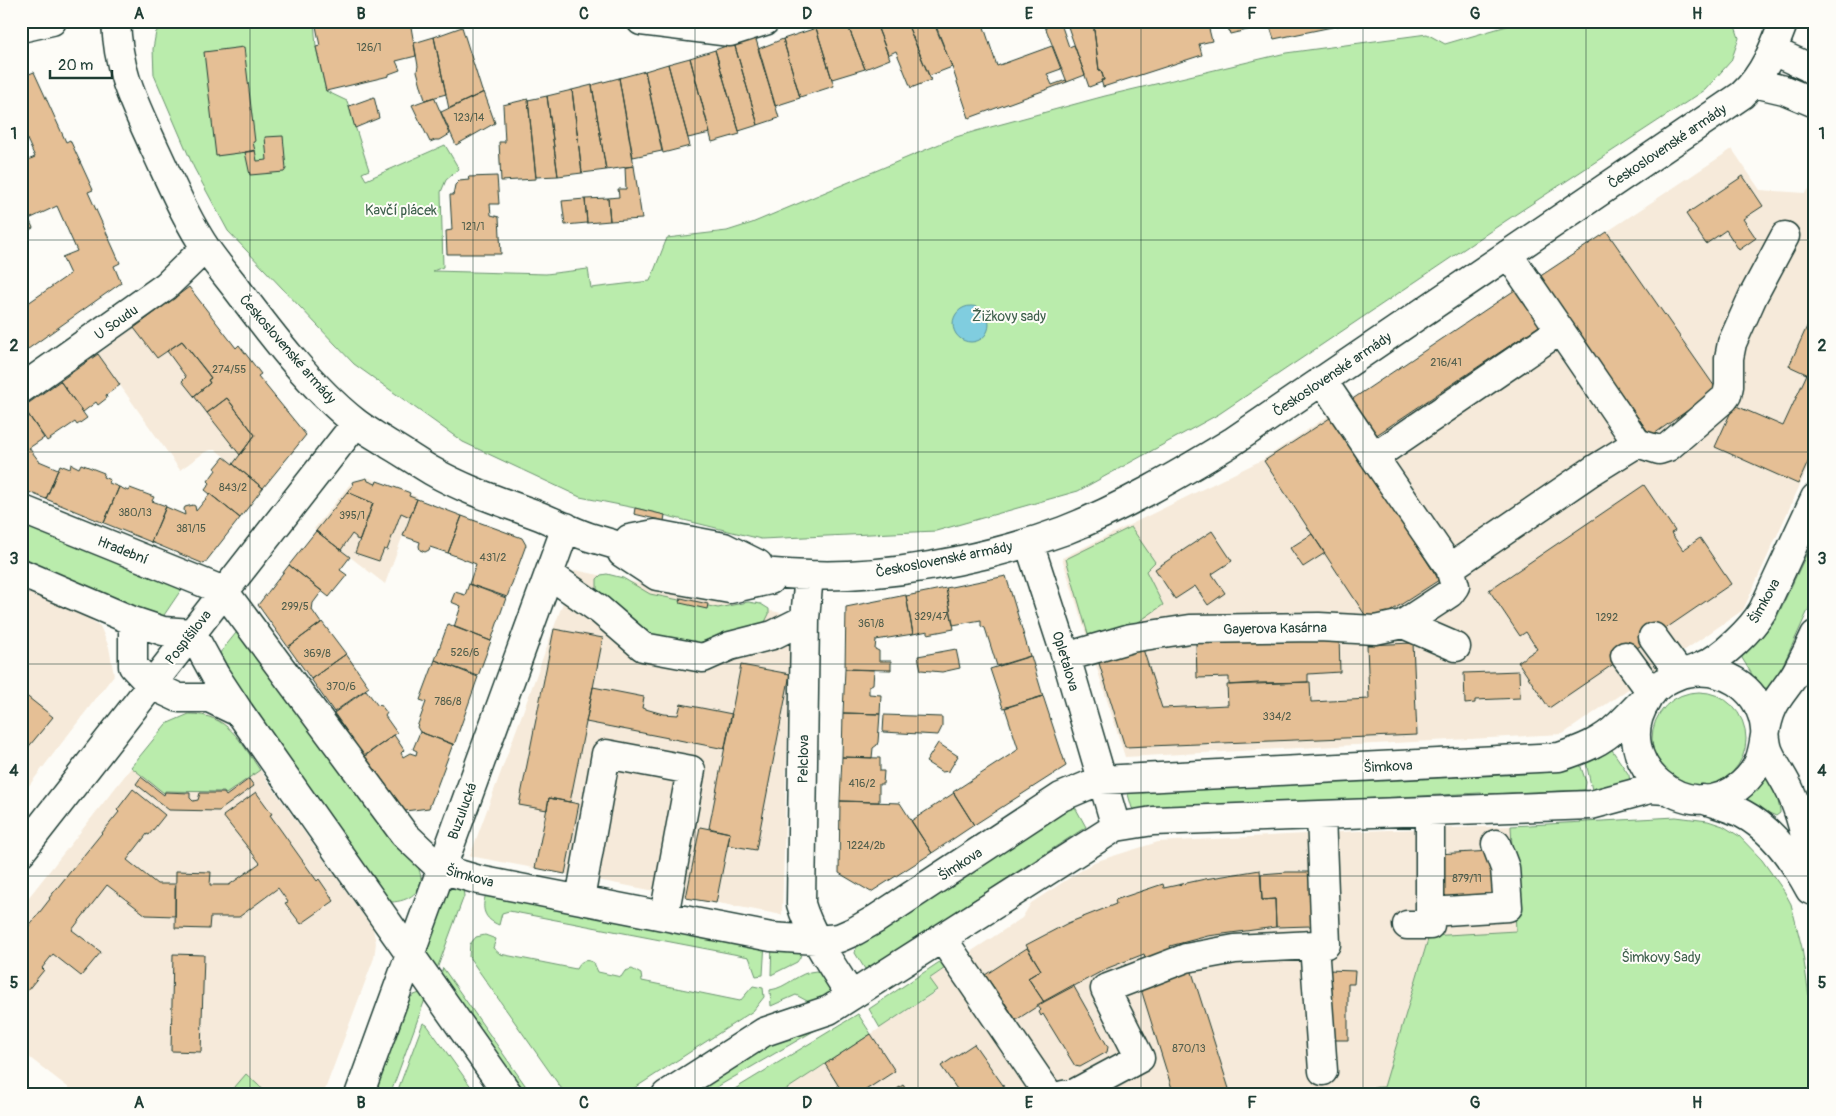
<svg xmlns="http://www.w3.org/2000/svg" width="1836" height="1116" viewBox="0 0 1836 1116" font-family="Pangolin,sans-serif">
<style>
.built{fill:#f6eada}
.green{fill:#baecac;stroke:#6c9470}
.water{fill:#80cddf;stroke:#59939b}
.building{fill:#e5bf95;stroke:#1f3d34}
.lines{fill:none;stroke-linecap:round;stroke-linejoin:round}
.minor-casing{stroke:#1f3d34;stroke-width:31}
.minor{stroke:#fdfcf7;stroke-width:28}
.grid{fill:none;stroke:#1f3d34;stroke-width:1;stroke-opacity:0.55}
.labels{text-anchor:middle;stroke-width:4;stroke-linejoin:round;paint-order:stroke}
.number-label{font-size:11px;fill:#505e4c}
.street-label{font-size:14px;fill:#1f3d34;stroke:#fdfcf7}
.park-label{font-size:14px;fill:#3e604c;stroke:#fdfcf7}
.neatline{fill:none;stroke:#1f3d34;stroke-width:2}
.grid-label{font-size:16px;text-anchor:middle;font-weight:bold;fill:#1f3d34}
</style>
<rect width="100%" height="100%" fill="#fdfcf7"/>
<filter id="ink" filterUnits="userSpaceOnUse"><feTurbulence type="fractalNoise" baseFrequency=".02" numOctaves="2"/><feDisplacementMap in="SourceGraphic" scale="10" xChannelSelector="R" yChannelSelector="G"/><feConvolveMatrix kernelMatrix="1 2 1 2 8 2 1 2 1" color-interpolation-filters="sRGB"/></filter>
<g filter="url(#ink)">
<path class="built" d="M1732,149L1760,190L1805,193L1815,183V452L1743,610L1563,734L1125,757L1062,558L1262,460Z
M189,287L235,347L239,345L261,374L258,376L306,435L263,488L216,450H211L205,452L180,470L98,354Z
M369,478L417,497L385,584L314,529L351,483Z
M575,570L791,615L782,915L470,856Z
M21,590L87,617L100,626L109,647L114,675L21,796Z
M189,714H203L215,718L224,723L233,732L373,929L376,943L374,958L323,1095H78L21,1051V907L161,730L172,721Z
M1511,826L1517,931L1429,936L1384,1087L1355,1088L1333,1095H778L937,991L929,979L1022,918L1031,903L1094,862L1158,842L1360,831Z"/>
<path class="green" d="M169,21H314L316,47L326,91L347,101L369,170L362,173L366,180L445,145L459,169L446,180L441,192L443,267L433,271L546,274L588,269L591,288L650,281L667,238L727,231L752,223L956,137L976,131L1105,96L1286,53L1427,34L1445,44L1524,21H1729L1734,23L1739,38L1731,61L1705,90L1507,220L1219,414L1078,491L936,531L761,539L635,508L580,497L463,442L354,364L228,231L194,168L154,75L153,49L156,32Z
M21,520L183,587L158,624L21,564Z
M1131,527L1155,562L1146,571L1163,605L1137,623L1090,641L1066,559Z
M1815,536V595L1774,685L1770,688H1762L1759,686L1742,658V654L1759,640L1776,619Z
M607,574L623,578L650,594L718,608L748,602L761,604L769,609V614L765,622L698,643L651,636L597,592V579L601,575Z
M240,628L418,866C419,870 421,875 421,879C420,897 401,903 386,902L215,659Z
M1815,683V742L1811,740L1809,735Z
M1652 739a47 47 0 1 1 94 0a47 47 0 1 1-94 0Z
M189,714C228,714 240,741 260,770L226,794L224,792L165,791L164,793L131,767L166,724Z
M1610,747L1629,775L1630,782L1623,788L1592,790L1585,758Z
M1579,761L1586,782L1585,790L1488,794L1480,793L1134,810L1132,808L1127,791Z
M1764,770L1772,773L1780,810V813L1776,816L1742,801Z
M1075,807L1086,827L868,969H865L855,953L856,948L865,941L1071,808Z
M1676,817L1708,821L1723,826L1739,836L1762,860L1784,891L1791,904L1802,948L1815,1037V1095H1339L1360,1088L1384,1087L1429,936L1516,931L1511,826Z
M448,883L463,889L464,896L434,977L424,954Z
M486,894L765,942L763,975L756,976L749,957L509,911L502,913L499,925C484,919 481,909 486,894Z
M485,935L496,939L493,948L500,954L576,969C580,961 586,958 594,963L598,972L621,977L625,971L632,969L641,974L642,981L740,1001L753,986L763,988L764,997L753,1011L624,1095H566L469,957L470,944L476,937Z
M772,942L800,950C802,955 800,958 797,962L771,975Z
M941,961L948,966L929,979L937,990L880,1028L869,1009Z
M443,968L532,1095H517L438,983Z
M816,971L820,972L832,987V996L820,1008L796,995L771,1006L770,990C787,988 798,972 816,971Z
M420,993L427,994L390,1095H370L405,1001L414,995Z
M858,1014L871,1034L778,1095H725Z
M831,1021L703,1095H681L757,1046Z
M423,1023L427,1025L477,1095H396Z
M246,1074L269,1095H228Z"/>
<path class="water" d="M953 324a18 18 0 1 1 36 0a18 18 0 1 1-36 0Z"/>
<path class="building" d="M324,21H349L353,25L372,21H410L416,56L396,61L400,70L389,74V76L326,91L316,47L320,46L316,26H324Z
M838,21H846L865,69L832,79L816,28Z
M846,21H875L890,59L865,69Z
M875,21H906L931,80L911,88L896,51L888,55Z
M906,21H933L952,67L929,76Z
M934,21H982L997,66L1052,46L1061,69L1047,74L1052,85L1066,80L1067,82L969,118L952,67Z
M1052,21H1060L1069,47L1074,45L1085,75L1067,82L1044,24Z
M1066,21H1096L1094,30L1099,70H1101L1104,80H1101L1102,82L1089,87Z
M1096,21H1207L1212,41L1199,44L1202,55L1103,87L1101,80H1104L1101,70H1099L1094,30Z
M1226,21H1258L1260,27L1230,34Z
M1268,21H1361L1274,39Z
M462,27L482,91L484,92L449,109L434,37Z
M816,28L834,86L800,97L783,39Z
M755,36L779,118L758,125L734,43Z
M434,37L446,94L425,100L417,71L418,66L414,43Z
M783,39L800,98L775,106L758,49Z
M734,43L758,125L739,131L715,50Z
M244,47L255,142H253L255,151L216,156L204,52Z
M715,50L740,134L712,142L690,58Z
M690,58L710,133L688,138L668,64Z
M21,62L27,75L34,72L66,142L70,140L93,190L88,192L120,263L114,266L121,283L21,354V308L70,274L62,257L77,251L57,206L29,219L33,228L21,234V163L35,157L21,126Z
M668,64L690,146L663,153L645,71Z
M645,71L662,151L633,157L619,78Z
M619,78L634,166L606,170L592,85Z
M592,85L606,170L582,173L572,90Z
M572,90L582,173L558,176L547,96Z
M484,92L495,123L456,145L441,112Z
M547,96L558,176L536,177L528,100Z
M374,97L379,118L355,128L349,106Z
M434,97L450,134L440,140H435L430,142L412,105Z
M528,99L536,179L501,181L499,142H505L503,105Z
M283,136L286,169L284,172L250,175L245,152L255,150L257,161L267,160L265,137Z
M634,166L642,219L610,221L608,198L619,197L618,189H626L625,167Z
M497,176L499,204H490L491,215L499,217L501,254H447L446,231L452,230L450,195H453L455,185L459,181L469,180L468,177Z
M1743,176L1763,206L1743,219L1756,238L1739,250L1726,230L1706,244L1686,214Z
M608,198L610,221L587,223L585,199Z
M585,199L587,223L565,225L562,201Z
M1607,232L1717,390L1651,436L1539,277Z
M189,287L236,348L239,345L261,374L258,376L306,435L263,488L233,464L255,435L227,398L207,413L194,396L210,383L208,380L211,378L206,371L182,341L157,358L134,328Z
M1518,288L1542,324L1375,436L1351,400Z
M1815,309V378L1789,366Z
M182,341L211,378L208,380L210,383L194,396L182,381L186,377L167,351Z
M98,354L120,385L106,395L107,398L98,405L96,402L83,412L60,381Z
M1807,374L1815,378V447L1798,484L1715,447L1734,405L1783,426Z
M60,381L87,418L77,425L75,422L47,441L23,407Z
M227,398L255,435L240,455L207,413Z
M23,407L44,438L29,448L39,461L58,469L46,499L21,489V408Z
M1333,416L1439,580L1371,624L1264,461Z
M224,457L263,488L240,518L205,490L210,483L208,481L216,470L215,468Z
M71,464L79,468L81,464L104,473L103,477L110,480L109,483L119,487L104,523L46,499L60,465L70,469Z
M367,478L368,481L376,484L377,481L408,492L410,493L409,496L417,499L410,517L401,513L387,550L384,549L379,561L355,553L373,503L347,492L353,485L352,482Z
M1644,485L1675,531L1671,533L1683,550L1700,538L1731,584L1549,708L1518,662L1537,649L1526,632L1520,636L1489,590Z
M119,487L128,491L130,488L154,497L152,501L166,506L151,542L104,523Z
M347,492L373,503L360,540L356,539V537L352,534L341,550L316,531Z
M210,494L240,518L204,564L151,542L166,507L185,515L184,509L185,507L193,505L195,506L196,511Z
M417,499L462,516L448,553L430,547L429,550L425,552L420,550L419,546L420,542L403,536Z
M635,508L665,515L664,521L634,514Z
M462,516L522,538L526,545L507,597L469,584L476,564L448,553Z
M316,531L350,557L340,570L347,575L329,597L289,565Z
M1212,531L1232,561L1212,574L1225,593L1208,605L1195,586L1175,599L1155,569Z
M1312,534L1325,553L1303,567L1290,548Z
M289,565L322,591L313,603L312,610L321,623L288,647L258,605Z
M1006,576L1030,656L997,666L985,628L981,626V620L953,625L946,588Z
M469,584L506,598L491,641L454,627L461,606L451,602L455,592L465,595Z
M946,588L954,629L928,634V631L913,634L906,596Z
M906,595L913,634L876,640L875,649L879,651V661H891V670L845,669L846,607Z
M681,598L708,604L707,609L680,603Z
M322,622L346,654L311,679L288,647Z
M448,624L491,641L478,676L435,660Z
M554,629L603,638L570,802L549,798L547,810L519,805Z
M1339,637L1340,672L1308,674V682L1229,685V677L1197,678L1196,643Z
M1413,643L1417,735L1125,747L1098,660L1142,646L1162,708L1228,705L1227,685L1258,683L1310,682L1311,702L1369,699L1367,645Z
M956,649L960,668L942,672L921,670L918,656Z
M346,654L369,687L334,712L311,679Z
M1031,656L1043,696L1003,708L990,669Z
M435,660L478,677L454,745L420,732L417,727L426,702L420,700Z
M741,665L790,674L756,850L728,845L730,833L709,828Z
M845,669L874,670L873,684L869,686V694L881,695L880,714L843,713Z
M1519,671L1520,698L1475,700V703L1465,704L1464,673Z
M593,687L644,697L642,708L663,714L678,715L681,704L732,714L725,749L586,722Z
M366,690L378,706L380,704L387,713L385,716L397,733L364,756L334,713Z
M24,694L53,717L21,756V698Z
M1043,696L1066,766L974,825L953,792L1016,751L1018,748L1005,708Z
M843,713L880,714L878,742L877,745L873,748L872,758L842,757Z
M884,715L942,717V727L938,735L883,732Z
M420,732L453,744L429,808L405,811L365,756L394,735L404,750L401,753L403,757L410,753L416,755L417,751L413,749Z
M938,743L958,756L949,771L942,772L926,762Z
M842,757L880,758V771H884L883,784H879V802L840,801Z
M141,777L164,795L165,792L190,793V798L193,801L198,800L200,793H224L226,796L249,779L254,786L219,811L169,810L136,784Z
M133,789L165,815L149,835L147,834L127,860L157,884H175V916L146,915L107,885L72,930L101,952L81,976L53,954L42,968L44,970L27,991L21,986V936L50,899L49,898L119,812L117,810Z
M256,792L272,814L270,815L317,881L319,879L334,901L301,924L285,903L288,902L278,888L239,917H210L209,929L175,928L176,871L211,872L210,885H229L260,863L223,816Z
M954,793L974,825L932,853L911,821Z
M549,798L579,804L565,874L535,868Z
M840,801L900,803L932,853L871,892L839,873Z
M700,827L730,833L716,903L686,898Z
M1492,851L1494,895L1439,897L1437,854Z
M1260,870L1262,900L1275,899L1276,927L1208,936L1170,946L1173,955L1147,963L1144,954L1108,968L1044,1002L1028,978L1041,970L1026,945L1068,923L1116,904L1115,900L1163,884L1164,888L1205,879Z
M1287,872H1311V926L1276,927L1275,899L1262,900L1261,874Z
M1027,948L1041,970L1028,978L1044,1002L1016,1020L1005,1003L1001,1006L991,992L995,989L985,975Z
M173,954L204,955L201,1052L171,1051Z
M1191,969L1231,1095H1174L1140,986Z
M1328,970L1355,971L1354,984H1348V1040H1328Z
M1073,985L1108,1047L1107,1052L1080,1067L1075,1066L1043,1014L1041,1016L1039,1012L1041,1010L1037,1005Z
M871,1034L895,1071L858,1095H844L825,1064Z
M974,1044L1005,1088L995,1095H961L941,1066Z
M903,1085L910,1095H888Z"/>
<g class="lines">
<defs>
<path id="minor" d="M116,21C118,74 134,102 155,149C170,181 187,221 207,250C216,263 227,276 237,289C271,334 311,387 355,422C365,430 378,437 390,445C404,453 418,463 432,471C465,490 502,502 537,515C555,522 571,531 589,537C667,562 767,578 848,575C917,572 998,555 1063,531C1122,508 1178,475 1232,442L1742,95C1764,75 1774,48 1784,21
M641,21L730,32L765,21
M21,28L52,21
M1773,51L1808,67L1815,72
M1754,83L1784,90L1815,103
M1508,254L1560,330
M1322,380L1374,457
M21,389L166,286L205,248
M1637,443L1659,450L1668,447L1724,399L1727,395L1729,386V358L1732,343L1753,296L1785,236
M21,509L224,591
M629,539L655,534L724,547L758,564
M1029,543L1066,657L1116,827
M622,553L657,576L730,589L770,580
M21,573L133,621L163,631L192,633L215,675L240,713L509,1095
M549,574L600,610L643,647L703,658L730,646L773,635L805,619
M809,575L805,619L801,904C811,937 833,966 851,996
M224,591L404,834L441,869L479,880L771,937L816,940L839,938L855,931L876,919L1061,797L1101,780L1559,757C1581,750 1602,742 1619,725C1633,712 1645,697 1660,685C1673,675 1687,673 1702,666C1722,658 1752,629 1763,610L1815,498
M133,621V666L151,685L179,698H209L240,713
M1403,624L1456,647
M1653,637L1680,674
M1625,656L1652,693
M1066,657L1131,638L1190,629L1319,627L1375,630L1403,624L1450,593L1455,586L1450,568L1374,457L1560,330L1637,443L1592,471L1450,568
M1686,673C1722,666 1756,686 1764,722C1766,733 1765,743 1769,752C1775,766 1785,779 1791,793C1804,821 1808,852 1815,882
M1647,700C1606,761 1688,832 1742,784C1771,758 1759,736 1773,707C1779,694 1791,683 1798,669C1804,658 1810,646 1815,635
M1702,799C1716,804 1730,807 1743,814C1773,830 1794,860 1810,890
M21,852L356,423
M580,899L606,754L691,770L664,916
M1430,912L1508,907L1505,868L1496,844
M1407,925H1430V811
M942,938L1049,1095
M1314,945L1326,944L1321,815
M359,1095L566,527
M666,1095L764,1032L829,1010L1116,827L1153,821L1591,805L1650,789L1667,790
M1063,1095L1075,1093L1140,1058L1105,989L1186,958L1235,949L1314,945L1323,1071"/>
</defs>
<use href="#minor" class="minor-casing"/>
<use href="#minor" class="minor"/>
</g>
</g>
<path class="grid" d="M250,21V1095M473,21V1095M695,21V1095M918,21V1095M1141,21V1095M1363,21V1095M1586,21V1095M21,240H1815M21,452H1815M21,664H1815M21,876H1815"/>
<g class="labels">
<g class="number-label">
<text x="369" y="51">126/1</text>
<text x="469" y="121">123/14</text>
<text x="473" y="230">121/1</text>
<text x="1446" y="366">216/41</text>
<text x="229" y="373">274/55</text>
<text x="233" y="491">843/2</text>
<text x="135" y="516">380/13</text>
<text x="352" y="519">395/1</text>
<text x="191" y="532">381/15</text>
<text x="493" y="561">431/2</text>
<text x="295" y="610">299/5</text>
<text x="931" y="620">329/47</text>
<text x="1607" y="621">1292</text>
<text x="871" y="627">361/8</text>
<text x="465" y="656">526/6</text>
<text x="317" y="657">369/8</text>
<text x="341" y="690">370/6</text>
<text x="448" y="705">786/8</text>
<text x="1277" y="720">334/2</text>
<text x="862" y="787">416/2</text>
<text x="866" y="849">1224/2b</text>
<text x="1467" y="882">879/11</text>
<text x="1189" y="1052">870/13</text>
</g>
<g class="street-label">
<text transform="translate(1667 146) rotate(-34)" y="5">Československé armády</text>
<text transform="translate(116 322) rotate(-35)" y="5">U Soudu</text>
<text transform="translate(288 349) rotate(49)" y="5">Československé armády</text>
<text transform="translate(1332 374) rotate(-34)" y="5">Československé armády</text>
<text transform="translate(123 550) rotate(22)" y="5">Hradební</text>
<text transform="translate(944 559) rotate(-11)" y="5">Československé armády</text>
<text transform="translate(1764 601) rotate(-61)" y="5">Šimkova</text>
<text transform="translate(1275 628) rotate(-1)" y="5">Gayerova Kasárna</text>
<text transform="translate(188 637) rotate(-52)" y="5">Pospíšilova</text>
<text transform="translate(1066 661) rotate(73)" y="5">Opletalova</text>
<text transform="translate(803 759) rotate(-89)" y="5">Pelclova</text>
<text transform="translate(1388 766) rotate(-3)" y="5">Šimkova</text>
<text transform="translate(462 811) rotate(-70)" y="5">Buzulucká</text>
<text transform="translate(960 864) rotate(-33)" y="5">Šimkova</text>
<text transform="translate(470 876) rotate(15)" y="5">Šimkova</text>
</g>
<g class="park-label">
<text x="401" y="215">Kavčí plácek</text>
<text x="1009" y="321">Žižkovy sady</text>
<text x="1661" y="962">Šimkovy Sady</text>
</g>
</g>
<rect width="1836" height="1116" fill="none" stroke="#fdfcf7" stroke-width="55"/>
<path d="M50 70v8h62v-8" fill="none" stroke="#1f3d34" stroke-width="2.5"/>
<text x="58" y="70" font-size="15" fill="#1f3d34" stroke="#fdfcf7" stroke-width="4" paint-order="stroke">20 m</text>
<rect x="28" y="28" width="1780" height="1060" class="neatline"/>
<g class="grid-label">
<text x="139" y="19">A</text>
<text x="361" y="19">B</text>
<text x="584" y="19">C</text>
<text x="807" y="19">D</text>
<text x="1029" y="19">E</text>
<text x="1252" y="19">F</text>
<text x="1475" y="19">G</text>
<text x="1697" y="19">H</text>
<text x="14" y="139">1</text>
<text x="1822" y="139">1</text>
<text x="14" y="351">2</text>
<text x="1822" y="351">2</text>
<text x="14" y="564">3</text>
<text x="1822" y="564">3</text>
<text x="14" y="776">4</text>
<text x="1822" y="776">4</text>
<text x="14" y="988">5</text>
<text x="1822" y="988">5</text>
<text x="139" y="1108">A</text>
<text x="361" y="1108">B</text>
<text x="584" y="1108">C</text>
<text x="807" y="1108">D</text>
<text x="1029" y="1108">E</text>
<text x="1252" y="1108">F</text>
<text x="1475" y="1108">G</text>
<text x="1697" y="1108">H</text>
</g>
</svg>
